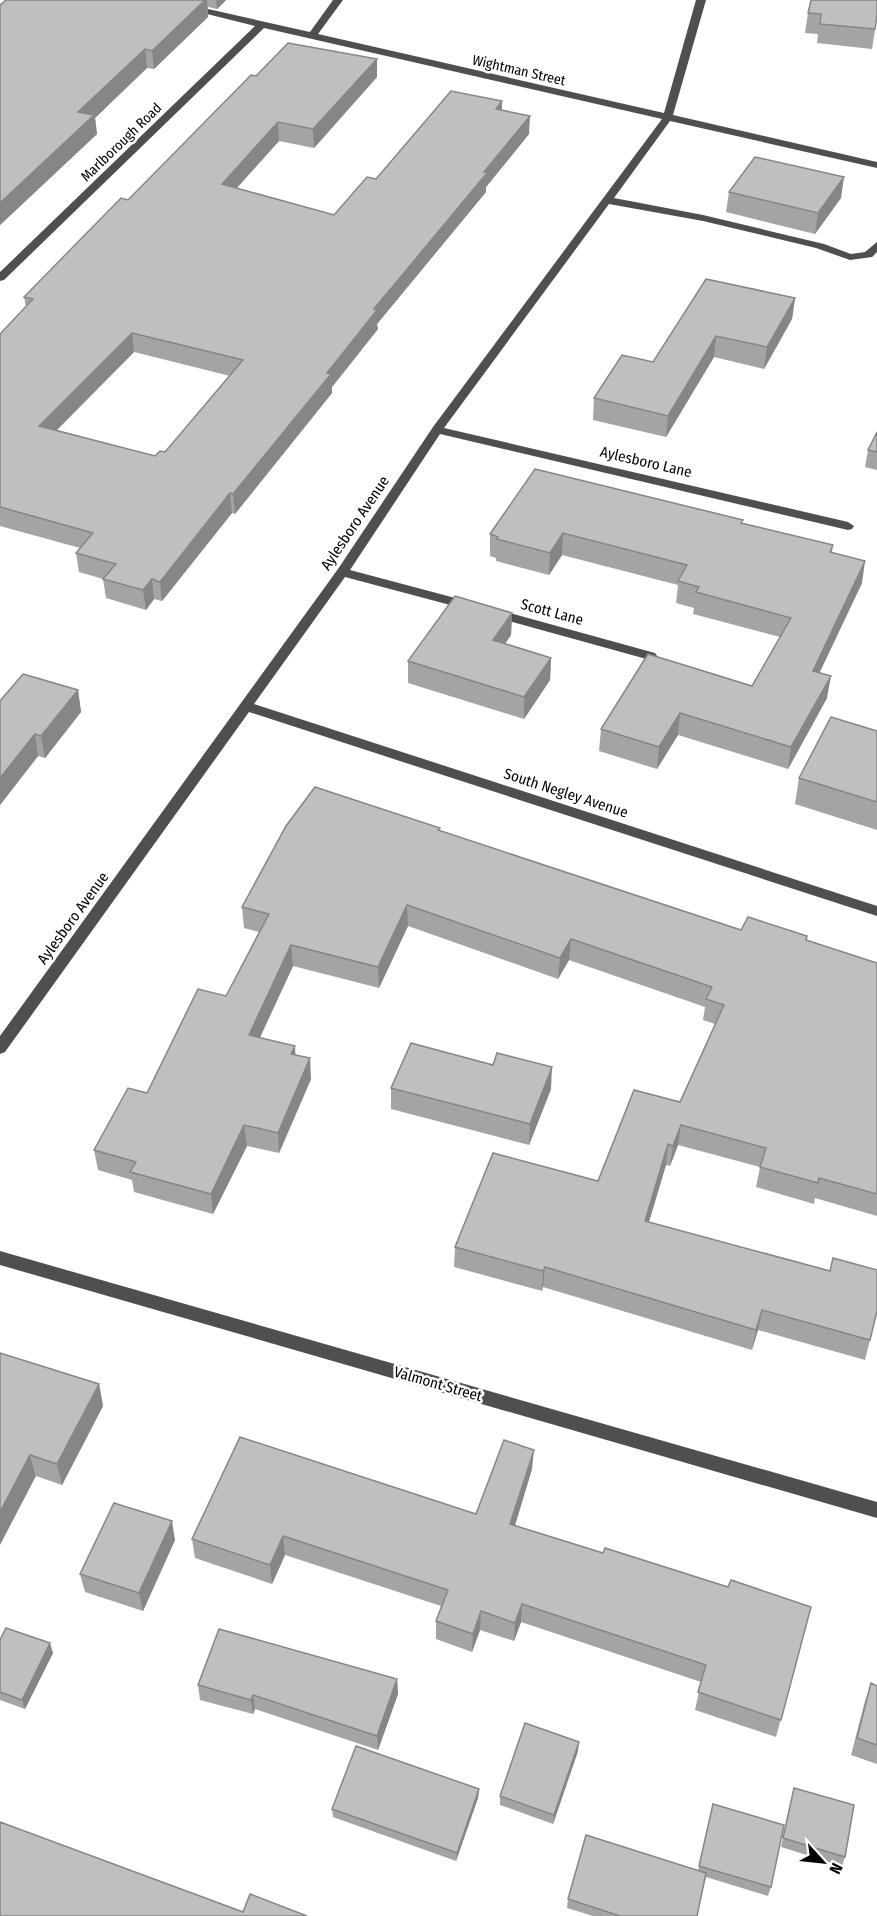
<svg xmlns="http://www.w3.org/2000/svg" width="877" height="1916" viewBox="0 0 877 1916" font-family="'Fira Sans Condensed',sans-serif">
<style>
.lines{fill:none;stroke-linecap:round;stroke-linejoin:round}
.minor{fill:#4f4f4f;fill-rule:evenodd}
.wall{fill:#a4a4a4;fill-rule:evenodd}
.shaded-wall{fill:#868686}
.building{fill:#bfbfbf;stroke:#868686;stroke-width:1.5;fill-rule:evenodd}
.labels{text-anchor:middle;stroke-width:5;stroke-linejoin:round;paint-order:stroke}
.far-street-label{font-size:14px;fill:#000;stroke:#fff}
.street-label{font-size:15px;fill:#000;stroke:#fff}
</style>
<rect width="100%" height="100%" fill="#fff"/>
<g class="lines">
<path class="minor" d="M151,0H168L310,32L333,0H343L318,34L664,113L696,0H706L673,115L877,162V168L670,121L614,198L703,215L824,244L851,254L865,252L877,242V252L872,257L850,260L816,248L703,221L609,204L444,428L848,522L854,526L852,529L848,530L440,434L350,570L474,603L475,606L474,609L469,610L345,577L254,704L877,906V916L249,712L5,1052L0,1054V1036L338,569L433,427L662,119L264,28L4,280L0,281V272L255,26Z
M492,608L655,653L657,656L650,660L487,615L486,612L487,609Z
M0,1251L877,1502V1518L0,1265Z"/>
</g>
<path class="wall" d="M6,0H226L217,9L208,7V17L154,69L147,68L95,118L97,134L0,225V5Z
M808,13L877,18L872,49L817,43L818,34L805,33Z
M377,59V77L314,148L279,141L237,188L334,215L376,179L502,110L529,134L486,187V192L377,324L378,329L332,387V393L235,514L232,513L162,601L154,599L146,610L106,598L103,579L79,572L76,553L80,548L0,526V334L26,307L24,297L128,200L256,76ZM134,352L230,376L165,452L155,456L57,430Z
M729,192L841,198L815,234L726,212Z
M795,298L792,319L764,369L714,357L666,437L593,420L594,398L653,362Z
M877,432V470L865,467L868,450Z
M743,523L833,545L832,552L862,583L819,673L827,698L788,769L678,735L657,769L599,751L601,729L752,686L780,637L693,614L694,608L676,603L678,585L562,555L549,575L496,561V558L490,556V534Z
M512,613L511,635L505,644L551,658L550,680L524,719L408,683V661Z
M78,690L81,712L45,758L38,756L0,805V701Z
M877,731V830L795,804L799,778Z
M440,828V831L741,930L807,936V940L877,963V1216L815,1198L814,1204L756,1187L760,1167L678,1145L670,1166L666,1165L649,1222L877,1311L865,1360L758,1330L752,1350L543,1287L542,1291L454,1267L455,1247L598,1181L680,1102L715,1024L703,1020L705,1007L569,960L558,979L408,926L379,988L293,966L260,1038L296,1055L311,1079L279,1153L247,1146L213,1214L134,1192L132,1180L98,1170L94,1150L147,1093L226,996L259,932L244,928L242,907Z
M391,1088L551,1089L529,1145L391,1109Z
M0,1353L99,1384L103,1406L62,1485L36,1476Z
M532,1469L515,1526L603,1553L728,1587L811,1607L776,1737L695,1710L701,1682L521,1622L514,1641L480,1630L472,1652L436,1639V1621L441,1606L285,1555L272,1584L195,1558L192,1539L476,1514Z
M175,1540L143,1611L85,1592L80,1574Z
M0,1640L53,1653L25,1709L0,1700Z
M397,1679L398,1694L378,1750L255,1709L253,1714L200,1700L198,1685Z
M871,1683L877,1686V1764L851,1755L865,1701Z
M578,1751L553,1824L500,1805V1796Z
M794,1788L845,1857L842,1866L781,1847Z
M479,1789L478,1798L456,1861L333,1817L332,1809Z
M713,1804L771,1887L768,1896L706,1877L697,1916H593L567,1908L568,1899L698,1871Z"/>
<path class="shaded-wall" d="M205,0H207L208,17L154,69L152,51Z
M216,0H226L217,9Z
M145,49L147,68L95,118L97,134L0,225V203L78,112Z
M377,59V77L314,148L313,129Z
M502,101V120L496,109Z
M530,116L529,134L486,187V192L377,324L378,329L332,387V393L235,514L233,494L327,373L374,309Z
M278,122L279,141L224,202L222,184Z
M844,177L841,198L815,234L818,213Z
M795,298L792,319L764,369L767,347Z
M132,333L134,352L42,445L39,426Z
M716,336L714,357L666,437L668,416Z
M230,493L232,513L162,601L160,582Z
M563,533L562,555L549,575L550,553Z
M865,561L862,583L810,693L813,671Z
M152,579L154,599L146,610L143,590Z
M512,613L511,635L492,662L493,640Z
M551,658L550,680L524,719V697Z
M831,676L827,698L788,769L791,747Z
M78,690L81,712L45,758L41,736Z
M680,713L678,735L657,769L659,747Z
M35,734L38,756L0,805V778Z
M407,905L408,926L379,988L378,967Z
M571,939L569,960L558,979L560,958Z
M291,945L293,966L251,1056L249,1035Z
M295,1046L296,1067L291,1054Z
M310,1058L311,1079L279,1153L278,1133Z
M552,1067L551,1089L529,1145L530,1124Z
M244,1125L247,1146L213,1214L211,1194Z
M681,1125L678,1145L670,1166L673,1146Z
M668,1144L666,1165L643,1241L645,1221Z
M545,1267L543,1287L542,1291L543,1271Z
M762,1310L758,1330L752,1350L756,1330Z
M99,1384L103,1406L62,1485L57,1464Z
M534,1450L532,1469L509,1544L510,1524Z
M30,1455L36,1476L0,1545V1512Z
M172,1521L175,1540L143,1611L139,1593Z
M283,1536L285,1555L272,1584L270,1565Z
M522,1604L521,1622L514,1641L515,1623Z
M481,1611L480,1630L472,1652L473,1634Z
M50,1643L53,1653L25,1709L22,1700Z
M397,1679L398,1694L378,1750L377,1736Z
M253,1695L255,1709L253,1714L251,1700Z
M579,1742L578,1751L553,1824L554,1815Z
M479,1789L478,1798L456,1861L457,1853Z"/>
<path class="building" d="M6,0H205L152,51L145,49L78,112L94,115L0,203V5Z
M811,0H877V15L875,29L820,24L821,14L808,13Z
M288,43L377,59L313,129L278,122L222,184L334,215L367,177L376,179L451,91L502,101L496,109L530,116L484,172L487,173L374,309L377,310L327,373L331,374L233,494L230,493L160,582L152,579L143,590L103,579L116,564L76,553L93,533L0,507V334L33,299L24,297L121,198L128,200L251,75L256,76ZM132,333L243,360L165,452L160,451L155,456L39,426Z
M755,157L844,177L818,213L729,192Z
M706,279L795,298L767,347L716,336L668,416L594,398L622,355L653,362Z
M877,432V452L868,450Z
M535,469L743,520L741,523L833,545L830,552L865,561L813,671L831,676L791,747L680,713L659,747L601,729L648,654L752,686L791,618L696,592L699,587L678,581L687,565L563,533L550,553L497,539L498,537L490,534Z
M455,596L512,613L493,640L551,658L524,697L408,661Z
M23,674L78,690L41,736L35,734L0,778V701Z
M831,717L877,731V802L799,778Z
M315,787L440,828L438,830L741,930L748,917L807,936L806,940L877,963V1194L819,1178L818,1183L760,1167L766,1148L681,1125L673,1146L668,1144L645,1221L830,1271L833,1258L877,1270V1311L870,1340L762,1310L756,1330L545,1267L543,1271L455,1247L493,1153L598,1181L634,1090L680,1102L724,1005L706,999L712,987L571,939L560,958L407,905L378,967L291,945L249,1035L295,1046L291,1054L310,1058L278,1133L244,1125L211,1194L130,1172L136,1162L94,1150L128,1088L147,1093L198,989L226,996L269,914L242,907L286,826Z
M411,1043L493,1065L497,1053L552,1067L530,1124L391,1088Z
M0,1353L99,1384L57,1464L30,1455L0,1512Z
M240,1437L476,1514L504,1440L534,1450L510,1524L603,1553L605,1548L728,1587L731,1580L811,1607L781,1720L698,1692L706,1665L522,1604L515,1623L481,1611L473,1634L436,1621L448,1590L283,1536L270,1565L192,1539Z
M114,1503L172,1521L139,1593L80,1574Z
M6,1628L50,1643L22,1700L0,1692V1640Z
M219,1629L397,1679L377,1736L253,1695L251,1700L198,1685Z
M871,1683L877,1686V1745L857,1738Z
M525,1723L579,1742L554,1815L500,1796Z
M356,1746L479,1789L457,1853L332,1809Z
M794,1788L854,1805L845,1857L783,1838Z
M713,1804L784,1825L771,1887L699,1866Z
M0,1822L243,1912L250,1894L307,1916H0Z
M586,1835L706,1873L697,1916H620L568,1899Z"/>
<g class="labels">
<g class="far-street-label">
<text transform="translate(519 70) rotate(13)" y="5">Wightman Street</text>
<text transform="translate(121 142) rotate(-44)" y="5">Marlborough Road</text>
</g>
<g class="street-label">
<text transform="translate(646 462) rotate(13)" y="5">Aylesboro Lane</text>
<text transform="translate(355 523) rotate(-56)" y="5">Aylesboro Avenue</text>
<text transform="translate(552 612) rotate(15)" y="5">Scott Lane</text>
<text transform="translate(566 793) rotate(18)" y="5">South Negley Avenue</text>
<text transform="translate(73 918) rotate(-54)" y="5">Aylesboro Avenue</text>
<text transform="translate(438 1384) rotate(16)" y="5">Valmont Street</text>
</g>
</g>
<g transform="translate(823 1862) rotate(117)" stroke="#ffffff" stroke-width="4.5" paint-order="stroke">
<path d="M0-4.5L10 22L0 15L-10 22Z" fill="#000000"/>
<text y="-9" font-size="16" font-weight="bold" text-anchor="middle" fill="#000000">N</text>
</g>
</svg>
